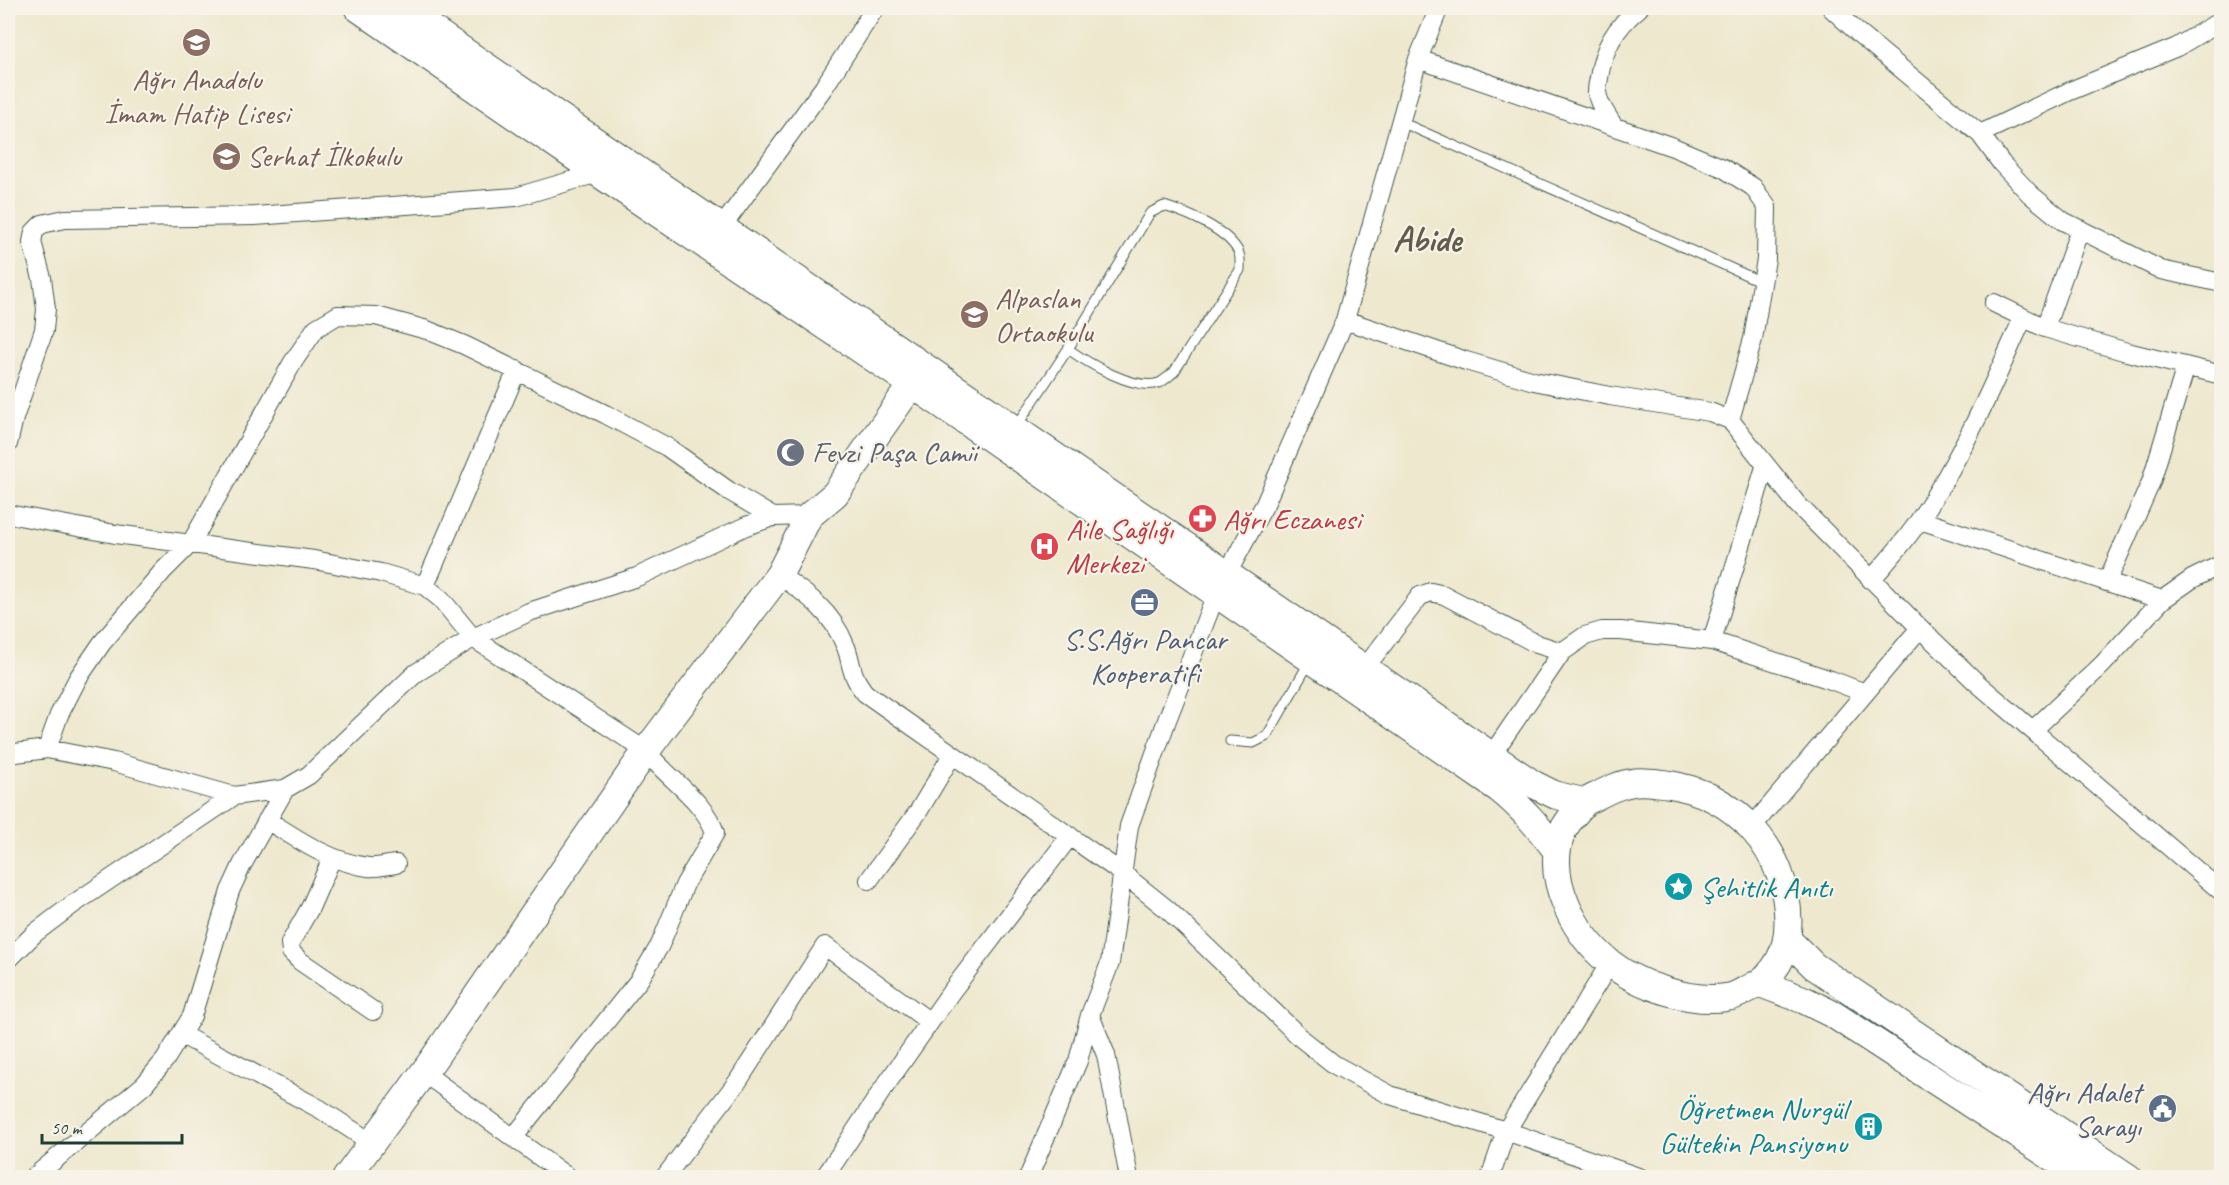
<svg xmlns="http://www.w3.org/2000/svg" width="2229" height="1185" viewBox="0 0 2229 1185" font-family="Caveat,sans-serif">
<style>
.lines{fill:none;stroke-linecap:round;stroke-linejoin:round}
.lane-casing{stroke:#3e574b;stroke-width:11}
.street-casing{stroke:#3e574b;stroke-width:20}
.secondary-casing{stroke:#3e574b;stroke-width:29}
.lane{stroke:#fff;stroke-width:9}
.street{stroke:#fff;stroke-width:18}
.secondary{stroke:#fff;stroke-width:27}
.labels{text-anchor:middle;stroke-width:4.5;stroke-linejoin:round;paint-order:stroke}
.education-label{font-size:30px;fill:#785e54;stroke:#f7f3e8;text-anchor:start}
.worship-label{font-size:30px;fill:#5b616d;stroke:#f7f3e8;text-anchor:start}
.health-label{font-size:30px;fill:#be3a42;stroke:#f7f3e8;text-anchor:start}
.service-label{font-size:30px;fill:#4e5e75;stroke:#f7f3e8}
.culture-label{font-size:30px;fill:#0d838f;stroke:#f7f3e8;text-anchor:start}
.district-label{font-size:36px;font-weight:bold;fill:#615c4c;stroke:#f7f3e8}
</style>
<rect width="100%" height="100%" fill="#f7f3e8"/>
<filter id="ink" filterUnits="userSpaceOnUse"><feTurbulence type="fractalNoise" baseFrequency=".0167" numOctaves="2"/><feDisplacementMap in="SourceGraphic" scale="12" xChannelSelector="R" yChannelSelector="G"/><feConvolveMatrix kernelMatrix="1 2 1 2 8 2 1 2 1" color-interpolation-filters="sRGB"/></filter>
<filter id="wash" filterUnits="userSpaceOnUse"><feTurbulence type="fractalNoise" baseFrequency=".008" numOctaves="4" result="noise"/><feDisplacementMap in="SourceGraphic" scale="24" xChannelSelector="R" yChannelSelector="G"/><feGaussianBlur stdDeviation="1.35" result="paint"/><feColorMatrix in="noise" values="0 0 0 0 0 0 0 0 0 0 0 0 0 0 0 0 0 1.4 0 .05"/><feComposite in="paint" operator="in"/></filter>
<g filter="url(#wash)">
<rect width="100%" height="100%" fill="#eee8ce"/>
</g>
<g filter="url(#ink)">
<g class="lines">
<defs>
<path id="lane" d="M1401,122L1762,282
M1016,427L1068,349L1150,213L1164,206C1187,213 1226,229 1238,251C1241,256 1240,263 1240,270L1174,372C1170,375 1164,381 1159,383C1134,391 1088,363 1068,349
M1230,741L1253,743L1267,736L1310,661"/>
<path id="street" d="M1831,8L1857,32L1980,134L2002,164L2030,194L2063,221L2161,270L2222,283
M1418,59L1673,147L1723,168L1753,187L1767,207L1766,259L1753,339L1730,420
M1613,125C1607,115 1598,104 1597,92C1597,88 1598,82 1599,78C1603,48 1616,27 1639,8
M1980,134L2070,91L2177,47L2222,20
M722,227L824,87L875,8
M1994,303L2045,328L2127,352L2222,375
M1345,320L1466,361L1534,381L1610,396L1710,412L1730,420L1797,504L1920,628L1976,682L2222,892
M2045,328L2080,229
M8,444L14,418L44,330L46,309L42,278L32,242L34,232L42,224L65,219L255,216L516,197L598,173L602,167
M8,514L115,534L314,560L381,573L425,586L441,599L473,638L646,751C667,778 706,802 715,833L685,884L660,945L639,980L513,1138
M1920,520L2162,600
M779,575C807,594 832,612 845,645C850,655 850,667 855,677C857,682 861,688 865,693L1122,873L1167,909L1302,1039L1335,1065L1390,1095L1506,1131L1641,1178
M1871,580C1888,560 1906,541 1920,519C1962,457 1992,387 2023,318
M2107,582L2151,482L2186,366
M425,586L517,370
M1712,641L1765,467
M1364,669L1420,596L1431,592L1444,595L1537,644L1562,652L1585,636L1602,631H1621L1712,641L1831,680L1865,693
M2033,730L2102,665L2162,600L2192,579L2222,564
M47,749L59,715L78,678L102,643L163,571L191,543L293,362L316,328L338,315L376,316L427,330L464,345L605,414L667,447L729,491L773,517
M8,754L47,749L114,762L234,796
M1491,756L1562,652
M267,820C299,840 330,862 368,867C377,868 387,865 396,864
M1752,827L1920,628
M332,858L310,908L290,943L291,952L300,961L373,1011
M869,880L918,812L952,755
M8,960L35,933L72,905L234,796L285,789
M1090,1015L1106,1055L1129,1178
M182,1035L320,1109L372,1143
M424,1073L569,1178
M33,1178L144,1085L165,1060L192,1016L230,891L242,865L285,789L309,775L416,673L473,638L529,612L637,577L746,526L773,517L809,516
M664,1178L738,1081L825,946L930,1022
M824,1178L883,1089L951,992L1070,836
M1028,1178L1078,1061L1090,1015L1110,963L1129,826L1167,720L1216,594L1265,504L1345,320L1418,59L1439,8
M1490,1178L1506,1131L1610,963"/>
<path id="secondary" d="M358,8L598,173L912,384L1499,789C1522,807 1539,828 1557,851
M401,8L1533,784L1555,795L1585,802C1601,794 1617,784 1636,782C1645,781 1657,783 1667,784C1737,794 1787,851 1788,921C1788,951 1777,975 1750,988C1743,991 1736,996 1729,997C1692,1004 1639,986 1610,963C1575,935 1545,880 1561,835C1566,822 1576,812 1585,802
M1788,940L1814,966L2129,1178
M1759,983L1804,1000L1834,1015L2084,1178
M346,1178L432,1061L646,751L779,575L809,516L835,494L912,384"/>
</defs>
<use href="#lane" class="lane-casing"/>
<use href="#street" class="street-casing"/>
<use href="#secondary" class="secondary-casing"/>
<use href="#lane" class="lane"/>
<use href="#street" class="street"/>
<use href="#secondary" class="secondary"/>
</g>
</g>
<defs>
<symbol id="school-disc" viewBox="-11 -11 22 22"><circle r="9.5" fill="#8d6e63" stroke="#f7f3e8"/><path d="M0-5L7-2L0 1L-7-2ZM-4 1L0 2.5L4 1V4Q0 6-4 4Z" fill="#fff"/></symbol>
<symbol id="mosque-disc" viewBox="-11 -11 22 22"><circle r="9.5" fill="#6b7280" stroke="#f7f3e8"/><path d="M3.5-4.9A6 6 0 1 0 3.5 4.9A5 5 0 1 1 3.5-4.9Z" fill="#fff"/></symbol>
<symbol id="pharmacy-disc" viewBox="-11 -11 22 22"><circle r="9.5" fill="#e0444e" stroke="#f7f3e8"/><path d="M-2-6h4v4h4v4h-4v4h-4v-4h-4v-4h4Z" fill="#fff"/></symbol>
<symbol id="hospital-disc" viewBox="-11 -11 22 22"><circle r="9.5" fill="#e0444e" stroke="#f7f3e8"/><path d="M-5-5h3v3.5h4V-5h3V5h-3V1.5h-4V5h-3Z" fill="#fff"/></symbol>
<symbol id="office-disc" viewBox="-11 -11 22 22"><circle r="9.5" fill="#5c6f8a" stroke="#f7f3e8"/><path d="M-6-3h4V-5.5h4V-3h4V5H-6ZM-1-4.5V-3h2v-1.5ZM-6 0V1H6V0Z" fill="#fff"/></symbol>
<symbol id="sight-disc" viewBox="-11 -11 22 22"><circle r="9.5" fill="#0f9aa8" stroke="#f7f3e8"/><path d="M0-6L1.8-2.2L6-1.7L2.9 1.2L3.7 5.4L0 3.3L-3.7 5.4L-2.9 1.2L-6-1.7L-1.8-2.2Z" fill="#fff"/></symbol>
<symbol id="civic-disc" viewBox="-11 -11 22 22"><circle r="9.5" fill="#5c6f8a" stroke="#f7f3e8"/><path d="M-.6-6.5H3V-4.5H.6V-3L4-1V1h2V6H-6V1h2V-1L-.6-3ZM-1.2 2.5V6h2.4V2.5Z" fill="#fff"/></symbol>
<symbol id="building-disc" viewBox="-11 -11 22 22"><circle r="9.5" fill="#0f9aa8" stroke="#f7f3e8"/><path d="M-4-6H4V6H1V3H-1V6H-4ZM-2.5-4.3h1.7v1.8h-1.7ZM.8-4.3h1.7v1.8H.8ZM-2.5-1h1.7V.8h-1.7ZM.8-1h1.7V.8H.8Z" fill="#fff"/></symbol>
</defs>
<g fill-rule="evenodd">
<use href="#school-disc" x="180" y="26" width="33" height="33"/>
<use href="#school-disc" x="210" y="140" width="33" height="33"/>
<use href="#school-disc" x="958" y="298" width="33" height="33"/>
<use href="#mosque-disc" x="774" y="436" width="33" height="33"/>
<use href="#pharmacy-disc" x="1186" y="502" width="33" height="33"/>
<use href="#hospital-disc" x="1028" y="530" width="33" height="33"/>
<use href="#office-disc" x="1128" y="586" width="33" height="33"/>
<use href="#sight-disc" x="1662" y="870" width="33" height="33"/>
<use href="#civic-disc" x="2146" y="1092" width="33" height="33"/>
<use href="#building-disc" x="1852" y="1110" width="33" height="33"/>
</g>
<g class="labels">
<g class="education-label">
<text x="197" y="89" text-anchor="middle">Ağrı Anadolu<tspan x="197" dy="34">İmam Hatip Lisesi</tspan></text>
<text x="247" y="166">Serhat İlkokulu</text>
<text x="995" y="308">Alpaslan<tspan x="995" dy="34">Ortaokulu</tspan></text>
</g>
<g class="worship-label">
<text x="812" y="462">Fevzi Paşa Camii</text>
</g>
<g class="health-label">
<text x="1223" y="529">Ağrı Eczanesi</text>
<text x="1066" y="539">Aile Sağlığı<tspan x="1066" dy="34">Merkezi</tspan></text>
</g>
<g class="service-label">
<text x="1145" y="649">S.S.Ağrı Pancar<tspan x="1145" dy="34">Kooperatifi</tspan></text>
<text x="2141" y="1102" text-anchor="end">Ağrı Adalet<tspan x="2141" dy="34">Sarayı</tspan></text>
</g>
<g class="culture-label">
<text x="1700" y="897">Şehitlik Anıtı</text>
<text x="1847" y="1119" text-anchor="end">Öğretmen Nurgül<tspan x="1847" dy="34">Gültekin Pansiyonu</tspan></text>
</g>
<g class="district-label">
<text x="1427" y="251">Abide</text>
</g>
</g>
<rect width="2229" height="1185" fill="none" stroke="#f7f3e8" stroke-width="30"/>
<path d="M42 1134v9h140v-9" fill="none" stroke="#1f3d34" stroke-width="3"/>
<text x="51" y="1134" font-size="18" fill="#1f3d34" stroke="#f7f3e8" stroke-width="4.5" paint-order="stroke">50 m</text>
</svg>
